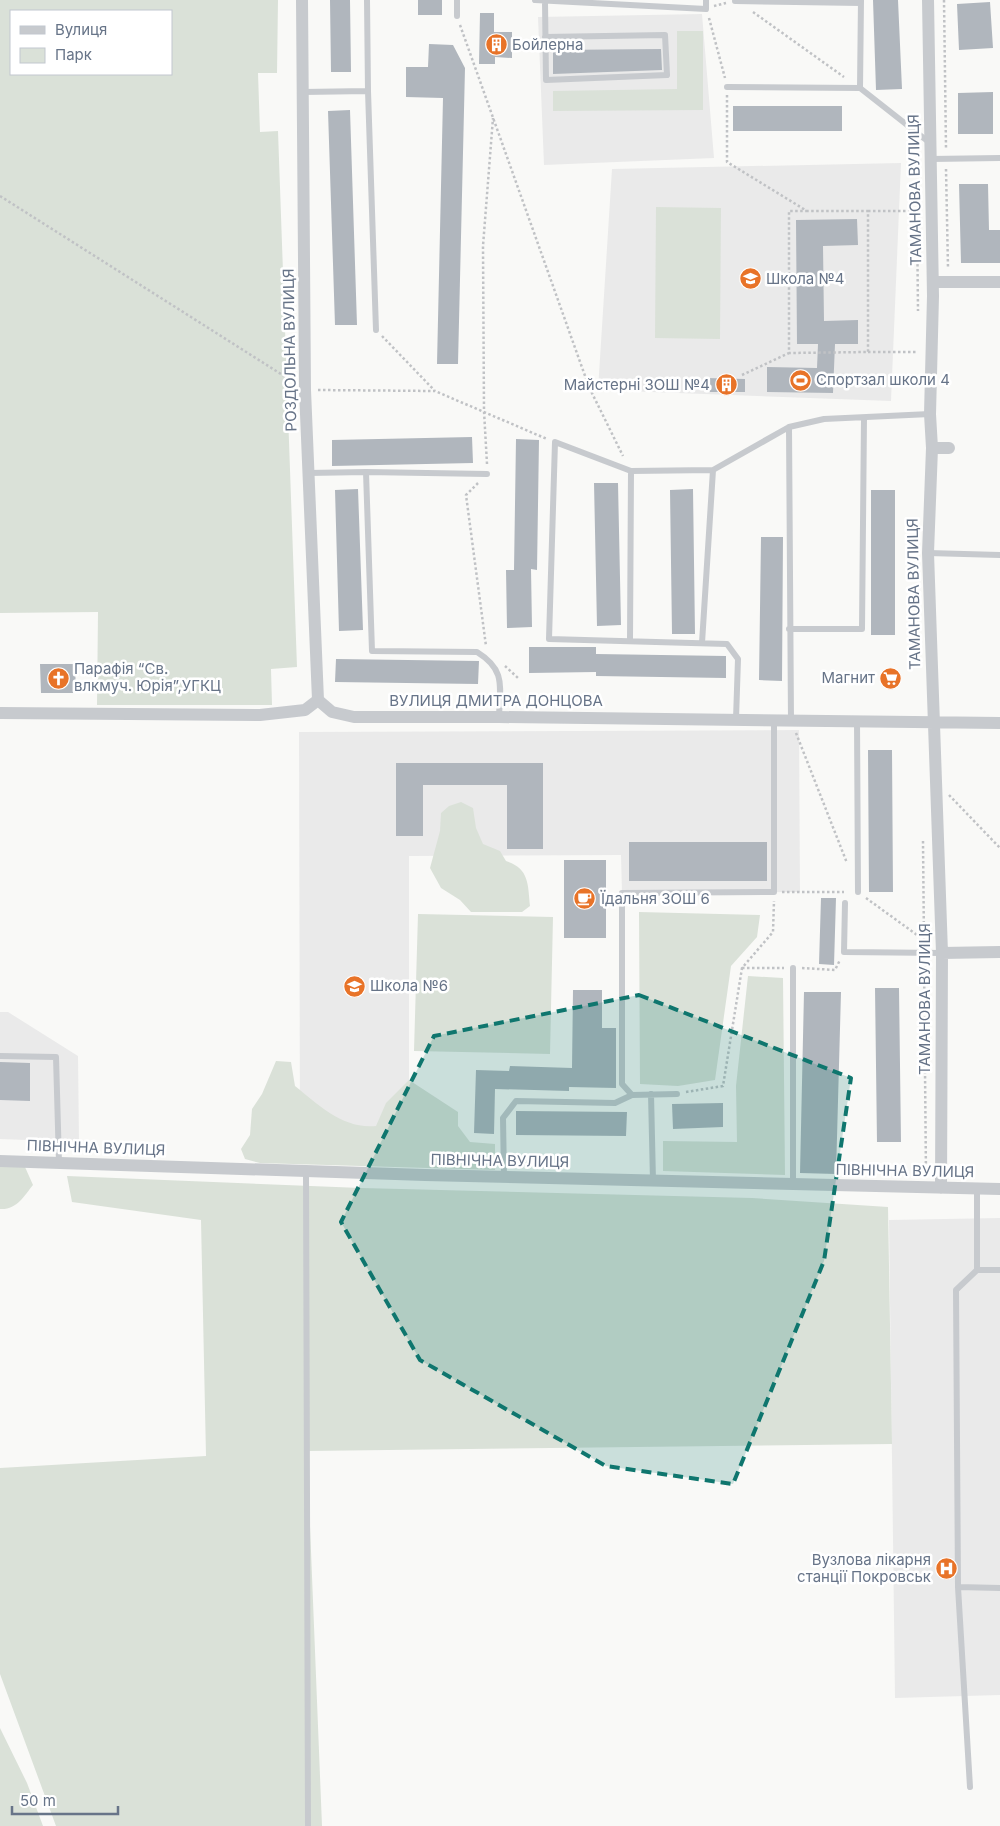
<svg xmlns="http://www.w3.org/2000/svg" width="1000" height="1826" viewBox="0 0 1000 1826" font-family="Inter,sans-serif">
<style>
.built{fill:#eaeaea}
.green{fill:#dae1d8;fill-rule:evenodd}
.building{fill:#b0b6bd}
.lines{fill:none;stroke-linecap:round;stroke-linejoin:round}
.path{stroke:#c0c2c5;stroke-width:2.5;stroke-dasharray:2.5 2.5;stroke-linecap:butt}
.service{stroke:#c7cace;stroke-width:6}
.minor{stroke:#c7cace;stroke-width:12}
.marked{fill:#0f766e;fill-opacity:0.2;stroke:#0f766e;stroke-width:4;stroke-dasharray:10 6;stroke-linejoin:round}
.labels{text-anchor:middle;stroke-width:5;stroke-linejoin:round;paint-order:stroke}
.poi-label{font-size:15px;fill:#677488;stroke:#fff;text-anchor:start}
.street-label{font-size:15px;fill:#677488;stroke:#fff}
</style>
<rect width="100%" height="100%" fill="#f9f9f7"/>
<path class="built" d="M702,14L714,158L544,165L538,17Z
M901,163L891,401L598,390L612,169Z
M799,730L800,892L622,893L621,855L409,856V1146H300L299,732Z
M0,1012H8L78,1056L79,1142L0,1139Z
M1000,1218V1695L895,1698L889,1220Z"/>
<path class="green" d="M0,0H278L277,73H258L260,132L278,131L297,667L271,669L272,705H97L98,612L0,613ZM11,11H171V74H11Z
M677,31H703V110L553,111V91L677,89Z
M656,207L721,208L720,339L655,338Z
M461,802L473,808L476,828L483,844L500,851L506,861C529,868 528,884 530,906L522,912H471L460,900L441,888L430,868L440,831L441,813L449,806Z
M639,912L760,915L757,937L731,966L715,1080L678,1086L640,1084Z
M418,914L553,917L550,1054L414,1051Z
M748,976L783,978L785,1175L663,1171V1141L737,1142L736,1086Z
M276,1061L291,1062L295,1086C320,1106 343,1129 376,1126L386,1103L409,1080L458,1112V1126L470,1142L495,1144V1170L260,1163L245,1159L241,1149L250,1135L252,1109L262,1094Z
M0,1167H25L33,1185C24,1196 17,1210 0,1209Z
M67,1176L361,1188L752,1198L888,1207L892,1444L307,1451L322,1826H56L0,1674V1468L206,1456L201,1220L72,1202Z
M0,1728L27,1783L43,1826H0Z"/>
<path class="building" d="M330,0H350L351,72H331Z
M418,0H442V15H418Z
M873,0H898L902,89L876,90Z
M990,2L993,48L959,50L957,4Z
M480,13H494V32H512V58L495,57V64H479Z
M429,44L453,45L465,68L458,364H437L443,98L406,97V67H428Z
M661,49L662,70L553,74V50Z
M993,92V134H958V93Z
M733,106H842V131H733Z
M350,110L357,325H335L328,111Z
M959,184H988L989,230H1000V263H961Z
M857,219L858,245L823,246L824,321L858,320V344H835L833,393L767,392V367L817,368L818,344H797L796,220Z
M706,378L745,379V392H706Z
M472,437L473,463L332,466V440Z
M516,439L539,440L537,570L531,569L532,627L507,628L506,570H514Z
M594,483H618L621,625L597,626Z
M358,489L363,630L339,631L335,490Z
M693,489L695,634H672L670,490Z
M871,490H895V635H871Z
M761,537H783L782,681L759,680Z
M529,647H596V654L726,656V678L596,676V672L529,673Z
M336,659L479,661L478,684L335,682Z
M40,664H75L76,693H41Z
M868,750H892L893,892H869Z
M396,763H543V849H507V785H423V836H396Z
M629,842H767V881H629Z
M564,860H606V938H564Z
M821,898H836L834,965L819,964Z
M875,988H899L901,1142H877Z
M573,990H602V1028H616V1088L569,1087V1091L495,1089L494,1134L474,1133L476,1070L509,1071L510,1066L572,1068Z
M804,992H841L836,1174L800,1173Z
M0,1062L30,1063V1101L0,1100Z
M723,1103V1127L673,1129L672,1104Z
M516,1111L627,1112L626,1136L516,1135Z"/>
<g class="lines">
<path class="path" d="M944,0L946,148
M714,6L726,3
M753,12L844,77
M709,18L725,78
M460,25L589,387L623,456
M727,95V162L807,211H868V352L789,353V211H807
M946,169L948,268
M0,196L292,381
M868,211H917
M917,214L918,311
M382,336L435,391
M868,352H918
M742,375L789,353
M318,390L435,391L547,439
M487,464L484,411L483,246L493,118
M478,483L466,495L486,646
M505,666L518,678
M796,733L847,863
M949,795L1000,848
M923,841L924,943
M782,892H844
M866,898L924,940
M924,961L926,1176
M742,968H784
M802,968L835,970L840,960
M686,1092L723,1086L742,968L773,932L774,901"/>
<path class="service" d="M367,0L368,91
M535,0L706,9V0
M735,1L861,3
M457,16V0
M545,37L665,35L667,75L546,80L545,2
M727,87L860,88L930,143
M860,88L861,0
M303,92L368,91L376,330
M931,159L1000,158
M789,427L791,720
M366,472L487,474
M308,473L366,472L372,651L477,652C506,670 500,686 499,717
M928,553L1000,555
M789,629H862L864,418
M630,641L631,471
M702,643L713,470
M736,719L738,659L727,644L549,639L555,442L631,471L713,470L789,427L824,419L930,414
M857,721L858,892
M845,903L844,952L942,953
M793,968V1184
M0,1056L56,1057L59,1163
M651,1094L653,1181
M632,1095L622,1084V893L774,892V720
M306,1171L308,1826
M504,1177L503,1118L516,1101L615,1103L632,1095L677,1094
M977,1189V1270L956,1290L958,1587L1000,1588
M977,1270H1000
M958,1587L970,1787"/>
<path class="minor" d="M302,0L305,390L318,700
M928,0L933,296L930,414L932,448L928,553L942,953L941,1188
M933,282H1000
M932,448H949
M0,713L260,715L305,710L318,700L332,712L354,717H499L1000,723
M942,953L1000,952
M0,1161L425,1175L1000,1189"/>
</g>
<path class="marked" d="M639,995L851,1078L824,1261L733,1484L606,1466L420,1360L341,1222L434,1036Z"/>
<defs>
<symbol id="building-disc" viewBox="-11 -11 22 22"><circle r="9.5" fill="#e87328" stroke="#fff"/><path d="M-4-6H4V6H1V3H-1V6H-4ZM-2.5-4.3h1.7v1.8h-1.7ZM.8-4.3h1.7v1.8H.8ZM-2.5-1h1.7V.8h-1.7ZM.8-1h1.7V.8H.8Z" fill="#fff"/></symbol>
<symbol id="school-disc" viewBox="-11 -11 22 22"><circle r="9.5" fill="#e87328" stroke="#fff"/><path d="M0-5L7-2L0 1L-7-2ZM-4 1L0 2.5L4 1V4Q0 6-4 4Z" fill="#fff"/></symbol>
<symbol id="stadium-disc" viewBox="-11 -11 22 22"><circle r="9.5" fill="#e87328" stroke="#fff"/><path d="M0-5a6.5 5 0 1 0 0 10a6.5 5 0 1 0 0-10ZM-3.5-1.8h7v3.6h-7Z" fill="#fff"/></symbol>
<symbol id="church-disc" viewBox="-11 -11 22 22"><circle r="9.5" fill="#e87328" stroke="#fff"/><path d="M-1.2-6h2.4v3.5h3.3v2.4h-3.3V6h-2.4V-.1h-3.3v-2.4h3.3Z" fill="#fff"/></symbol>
<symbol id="supermarket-disc" viewBox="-11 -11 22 22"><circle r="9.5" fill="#e87328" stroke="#fff"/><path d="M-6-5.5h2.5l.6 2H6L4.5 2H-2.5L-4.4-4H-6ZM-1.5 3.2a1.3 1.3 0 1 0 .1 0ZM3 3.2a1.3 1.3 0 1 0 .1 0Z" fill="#fff"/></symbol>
<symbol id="cafe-disc" viewBox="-11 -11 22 22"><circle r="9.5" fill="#e87328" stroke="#fff"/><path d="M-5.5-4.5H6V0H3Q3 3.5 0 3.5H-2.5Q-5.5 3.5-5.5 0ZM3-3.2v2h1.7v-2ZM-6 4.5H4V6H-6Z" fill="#fff"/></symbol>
<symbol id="hospital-disc" viewBox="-11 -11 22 22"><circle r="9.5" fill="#e87328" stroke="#fff"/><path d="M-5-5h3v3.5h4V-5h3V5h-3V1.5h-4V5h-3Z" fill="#fff"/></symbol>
</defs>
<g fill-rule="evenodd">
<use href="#building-disc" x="484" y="32" width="25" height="25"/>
<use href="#school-disc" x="738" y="266" width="25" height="25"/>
<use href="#stadium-disc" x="788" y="368" width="25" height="25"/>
<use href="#building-disc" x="714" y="372" width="25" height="25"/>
<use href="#church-disc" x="46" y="666" width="25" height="25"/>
<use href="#supermarket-disc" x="878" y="666" width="25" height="25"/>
<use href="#cafe-disc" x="572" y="886" width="25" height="25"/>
<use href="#school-disc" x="342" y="974" width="25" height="25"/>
<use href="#hospital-disc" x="934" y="1556" width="25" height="25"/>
</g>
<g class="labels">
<g class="poi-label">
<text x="512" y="50">Бойлерна</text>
<text x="766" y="284">Школа №4</text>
<text x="816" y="385">Спортзал школи 4</text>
<text x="710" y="390" text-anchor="end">Майстерні ЗОШ №4</text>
<text x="74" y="674">Парафія “Св.<tspan x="74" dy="17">влкмуч. Юрія”,УГКЦ</tspan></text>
<text x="875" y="683" text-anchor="end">Магнит</text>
<text x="601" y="904">Їдальня ЗОШ 6</text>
<text x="370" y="991">Школа №6</text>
<text x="931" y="1565" text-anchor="end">Вузлова лікарня<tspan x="931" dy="17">станції Покровськ</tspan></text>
</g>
<g class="street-label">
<text transform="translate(915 190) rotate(-91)" y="5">ТАМАНОВА ВУЛИЦЯ</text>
<text transform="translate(290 350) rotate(-91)" y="5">РОЗДОЛЬНА ВУЛИЦЯ</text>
<text transform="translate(914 594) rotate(-91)" y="5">ТАМАНОВА ВУЛИЦЯ</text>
<text x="496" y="706">ВУЛИЦЯ ДМИТРА ДОНЦОВА</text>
<text transform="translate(925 999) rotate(-90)" y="5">ТАМАНОВА ВУЛИЦЯ</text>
<text transform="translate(96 1148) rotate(2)" y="5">ПІВНІЧНА ВУЛИЦЯ</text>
<text transform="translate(500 1161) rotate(1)" y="5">ПІВНІЧНА ВУЛИЦЯ</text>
<text transform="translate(905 1171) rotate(1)" y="5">ПІВНІЧНА ВУЛИЦЯ</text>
</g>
</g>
<rect x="10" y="10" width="162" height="65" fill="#ffffff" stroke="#c2c7cf"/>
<rect x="20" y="26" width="25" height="8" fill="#c7cace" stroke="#c2c7cf"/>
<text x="55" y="35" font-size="15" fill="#677488">Вулиця</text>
<rect x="20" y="48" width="25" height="15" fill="#dae1d8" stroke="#c2c7cf"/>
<text x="55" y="60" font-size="15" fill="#677488">Парк</text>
<path d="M12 1806v8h106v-8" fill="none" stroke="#677488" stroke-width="2.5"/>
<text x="20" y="1806" font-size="15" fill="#677488" stroke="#ffffff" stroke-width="4" paint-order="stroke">50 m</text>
</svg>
